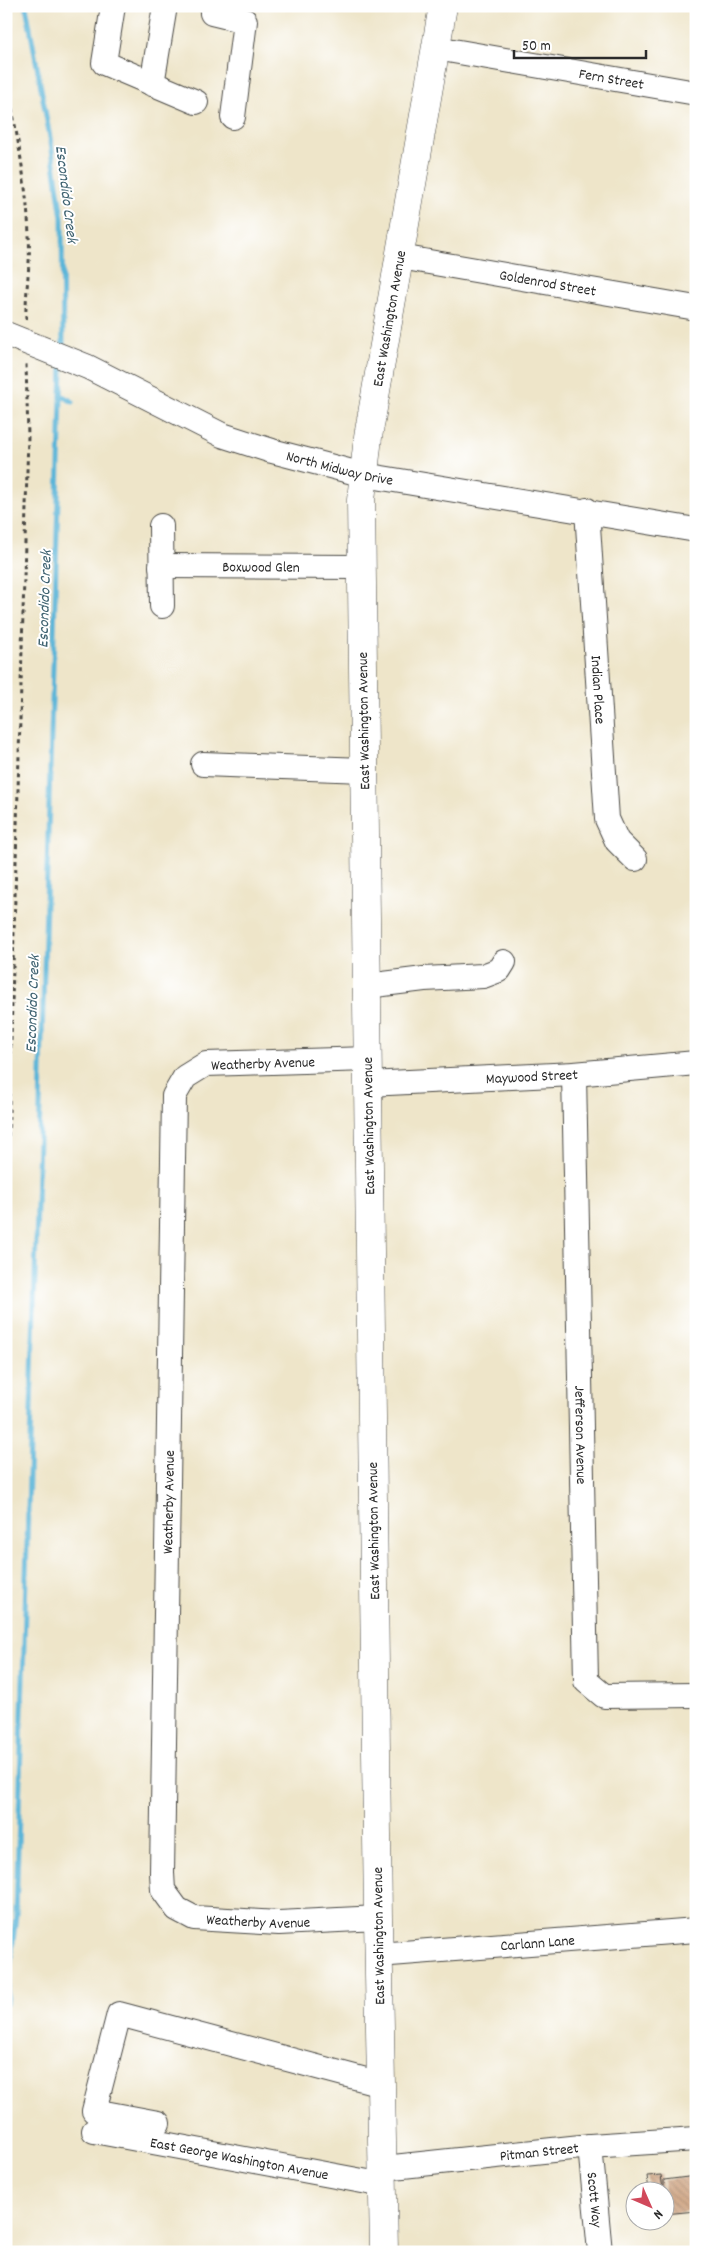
<svg xmlns="http://www.w3.org/2000/svg" width="702" height="2258" viewBox="0 0 702 2258" font-family="Dekko,sans-serif">
<style>
.lines{fill:none;stroke-linecap:round;stroke-linejoin:round}
.stream{stroke:#5bb5d8;stroke-width:5}
.building{fill:url(#building-back-hatch)}
.minor-casing{stroke:#484743;stroke-width:26}
.major-casing{stroke:#484743;stroke-width:29}
.path{stroke:#484743;stroke-width:3;stroke-dasharray:4 4;stroke-linecap:butt}
.minor{stroke:#fff;stroke-width:24}
.major{stroke:#fff;stroke-width:28}
.labels{text-anchor:middle;stroke-width:4;stroke-linejoin:round;paint-order:stroke}
.street-label{font-size:15px;fill:#2b2b2b;stroke:#fff}
.water-label{font-size:16px;font-style:italic;fill:#3e6270;stroke:#fff}
</style>
<defs>
<pattern id="building-back-hatch" width="6" height="6" patternUnits="userSpaceOnUse" patternTransform="scale(1.25)"><rect width="6" height="6" fill="#cb9d78"/><path d="M-1 5l2 2M0 0l6 6M5-1l2 2" fill="none" stroke="#a58063"/></pattern>
</defs>
<rect width="100%" height="100%" fill="#fff"/>
<filter id="ink" filterUnits="userSpaceOnUse"><feTurbulence type="fractalNoise" baseFrequency=".02" numOctaves="2"/><feDisplacementMap in="SourceGraphic" scale="10" xChannelSelector="R" yChannelSelector="G"/><feConvolveMatrix kernelMatrix="1 2 1 2 8 2 1 2 1" color-interpolation-filters="sRGB"/></filter>
<filter id="wash" filterUnits="userSpaceOnUse"><feTurbulence type="fractalNoise" baseFrequency=".0096" numOctaves="4" result="noise"/><feDisplacementMap in="SourceGraphic" scale="20" xChannelSelector="R" yChannelSelector="G"/><feGaussianBlur stdDeviation="1.12" result="paint"/><feColorMatrix in="noise" values="0 0 0 0 0 0 0 0 0 0 0 0 0 0 0 0 0 1.4 0 .05"/><feComposite in="paint" operator="in"/></filter>
<g filter="url(#wash)">
<rect width="100%" height="100%" fill="#eee5c9"/>
<g class="lines">
<path class="stream" d="M26,6L51,143L62,218L63,350
M61,395L73,402
M6,2004L16,1915L62,364"/>
</g>
<g id="blocks">
<path class="building" d="M661,2175L663,2190H649L647,2176Z
M696,2176V2211L664,2214V2180Z"/>
</g>
</g>
<g filter="url(#ink)">
<use href="#blocks" fill-opacity="0" stroke="#484743" stroke-width="1"/>
<g class="lines">
<defs>
<g id="minor">
<path d="M113,6L104,63L196,102"/>
<path d="M212,13L245,21L233,117"/>
<path id="s1" d="M436,48L696,93"/>
<path d="M152,84L165,6"/>
<path id="s2" d="M400,257L696,308"/>
<path id="s3" d="M6,334L88,367L222,435L272,451L364,475L696,530"/>
<path id="s4" d="M587,510L607,819L617,841L635,859"/>
<path d="M161,526L162,606"/>
<path id="s5" d="M161,566L362,567"/>
<path d="M203,764L364,770"/>
<path d="M367,986L424,979L483,976L499,970L504,962"/>
<path id="s6" d="M368,1059L206,1064L185,1077L174,1096L162,1873L163,1890L177,1909L194,1918L279,1923L378,1918"/>
<path id="s7" d="M574,1074L586,1681L604,1696L696,1695"/>
<path id="s8" d="M368,1084L574,1074L696,1063"/>
<path id="s9" d="M378,1955L696,1930"/>
<path d="M158,2123L94,2111L119,2014L381,2084"/>
<path id="s10" d="M94,2131L384,2185"/>
<path id="s11" d="M590,2146L600,2252"/>
<path id="s12" d="M384,2168L590,2146L696,2139"/>
</g>
<g id="major">
<path id="s13" d="M384,2252L378,1918L361,500L368,437L443,6"/>
</g>
</defs>
<use href="#minor" class="minor-casing"/>
<use href="#major" class="major-casing"/>
<path class="path" d="M6,77C16,130 27,183 29,236C31,264 25,292 26,320
M6,1216L28,436L26,364"/>
<use href="#minor" class="minor"/>
<use href="#major" class="major"/>
</g>
</g>
<g class="labels">
<g class="street-label">
<text dy="5" stroke="none"><textPath href="#s1" startOffset="178">Fern Street</textPath></text>
<text dy="5" stroke="none"><textPath href="#s2" startOffset="150">Goldenrod Street</textPath></text>
<text dy="5" stroke="none"><textPath href="#s13" startOffset="1936">East Washington Avenue</textPath></text>
<text dy="5" stroke="none"><textPath href="#s3" startOffset="361">North Midway Drive</textPath></text>
<text dy="5" stroke="none"><textPath href="#s5" startOffset="100">Boxwood Glen</textPath></text>
<text dy="5" stroke="none"><textPath href="#s4" startOffset="180">Indian Place</textPath></text>
<text transform="translate(363 721) rotate(-91)" y="5">East Washington Avenue</text>
<text transform="translate(263 1063) rotate(-2)" y="5">Weatherby Avenue</text>
<text dy="5" stroke="none"><textPath href="#s8" startOffset="164">Maywood Street</textPath></text>
<text transform="translate(368 1126) rotate(-91)" y="5">East Washington Avenue</text>
<text dy="5" stroke="none"><textPath href="#s7" startOffset="361">Jefferson Avenue</textPath></text>
<text transform="translate(168 1502) rotate(-89)" y="5">Weatherby Avenue</text>
<text transform="translate(373 1531) rotate(-91)" y="5">East Washington Avenue</text>
<text dy="5" stroke="none"><textPath href="#s6" startOffset="1110">Weatherby Avenue</textPath></text>
<text transform="translate(378 1936) rotate(-91)" y="5">East Washington Avenue</text>
<text dy="5" stroke="none"><textPath href="#s9" startOffset="160">Carlann Lane</textPath></text>
<text dy="5" stroke="none"><textPath href="#s12" startOffset="156">Pitman Street</textPath></text>
<text dy="5" stroke="none"><textPath href="#s10" startOffset="148">East George Washington Avenue</textPath></text>
<text dy="5" stroke="none"><textPath href="#s11" startOffset="54">Scott Way</textPath></text>
</g>
<g class="water-label">
<text transform="translate(68 194) rotate(83)" y="6">Escondido Creek</text>
<text transform="translate(43 599) rotate(-88)" y="6">Escondido Creek</text>
<text transform="translate(31 1004) rotate(-88)" y="6">Escondido Creek</text>
</g>
</g>
<rect width="702" height="2258" fill="none" stroke="#fff" stroke-width="25"/>
<g transform="translate(650 2206) rotate(135)"><circle r="24" fill="#ffffff" stroke="#aaaaaa"/>
<path d="M0-4L9 19L0 12L-9 19Z" fill="#d1495b"/>
<text y="-8" font-size="14" font-weight="bold" text-anchor="middle" fill="#2b2b2b">N</text>
</g>
<path d="M514 50v8h132v-8" fill="none" stroke="#2b2b2b" stroke-width="2.5"/>
<text x="522" y="50" font-size="15" fill="#2b2b2b" stroke="#ffffff" stroke-width="4" paint-order="stroke">50 m</text>
</svg>
